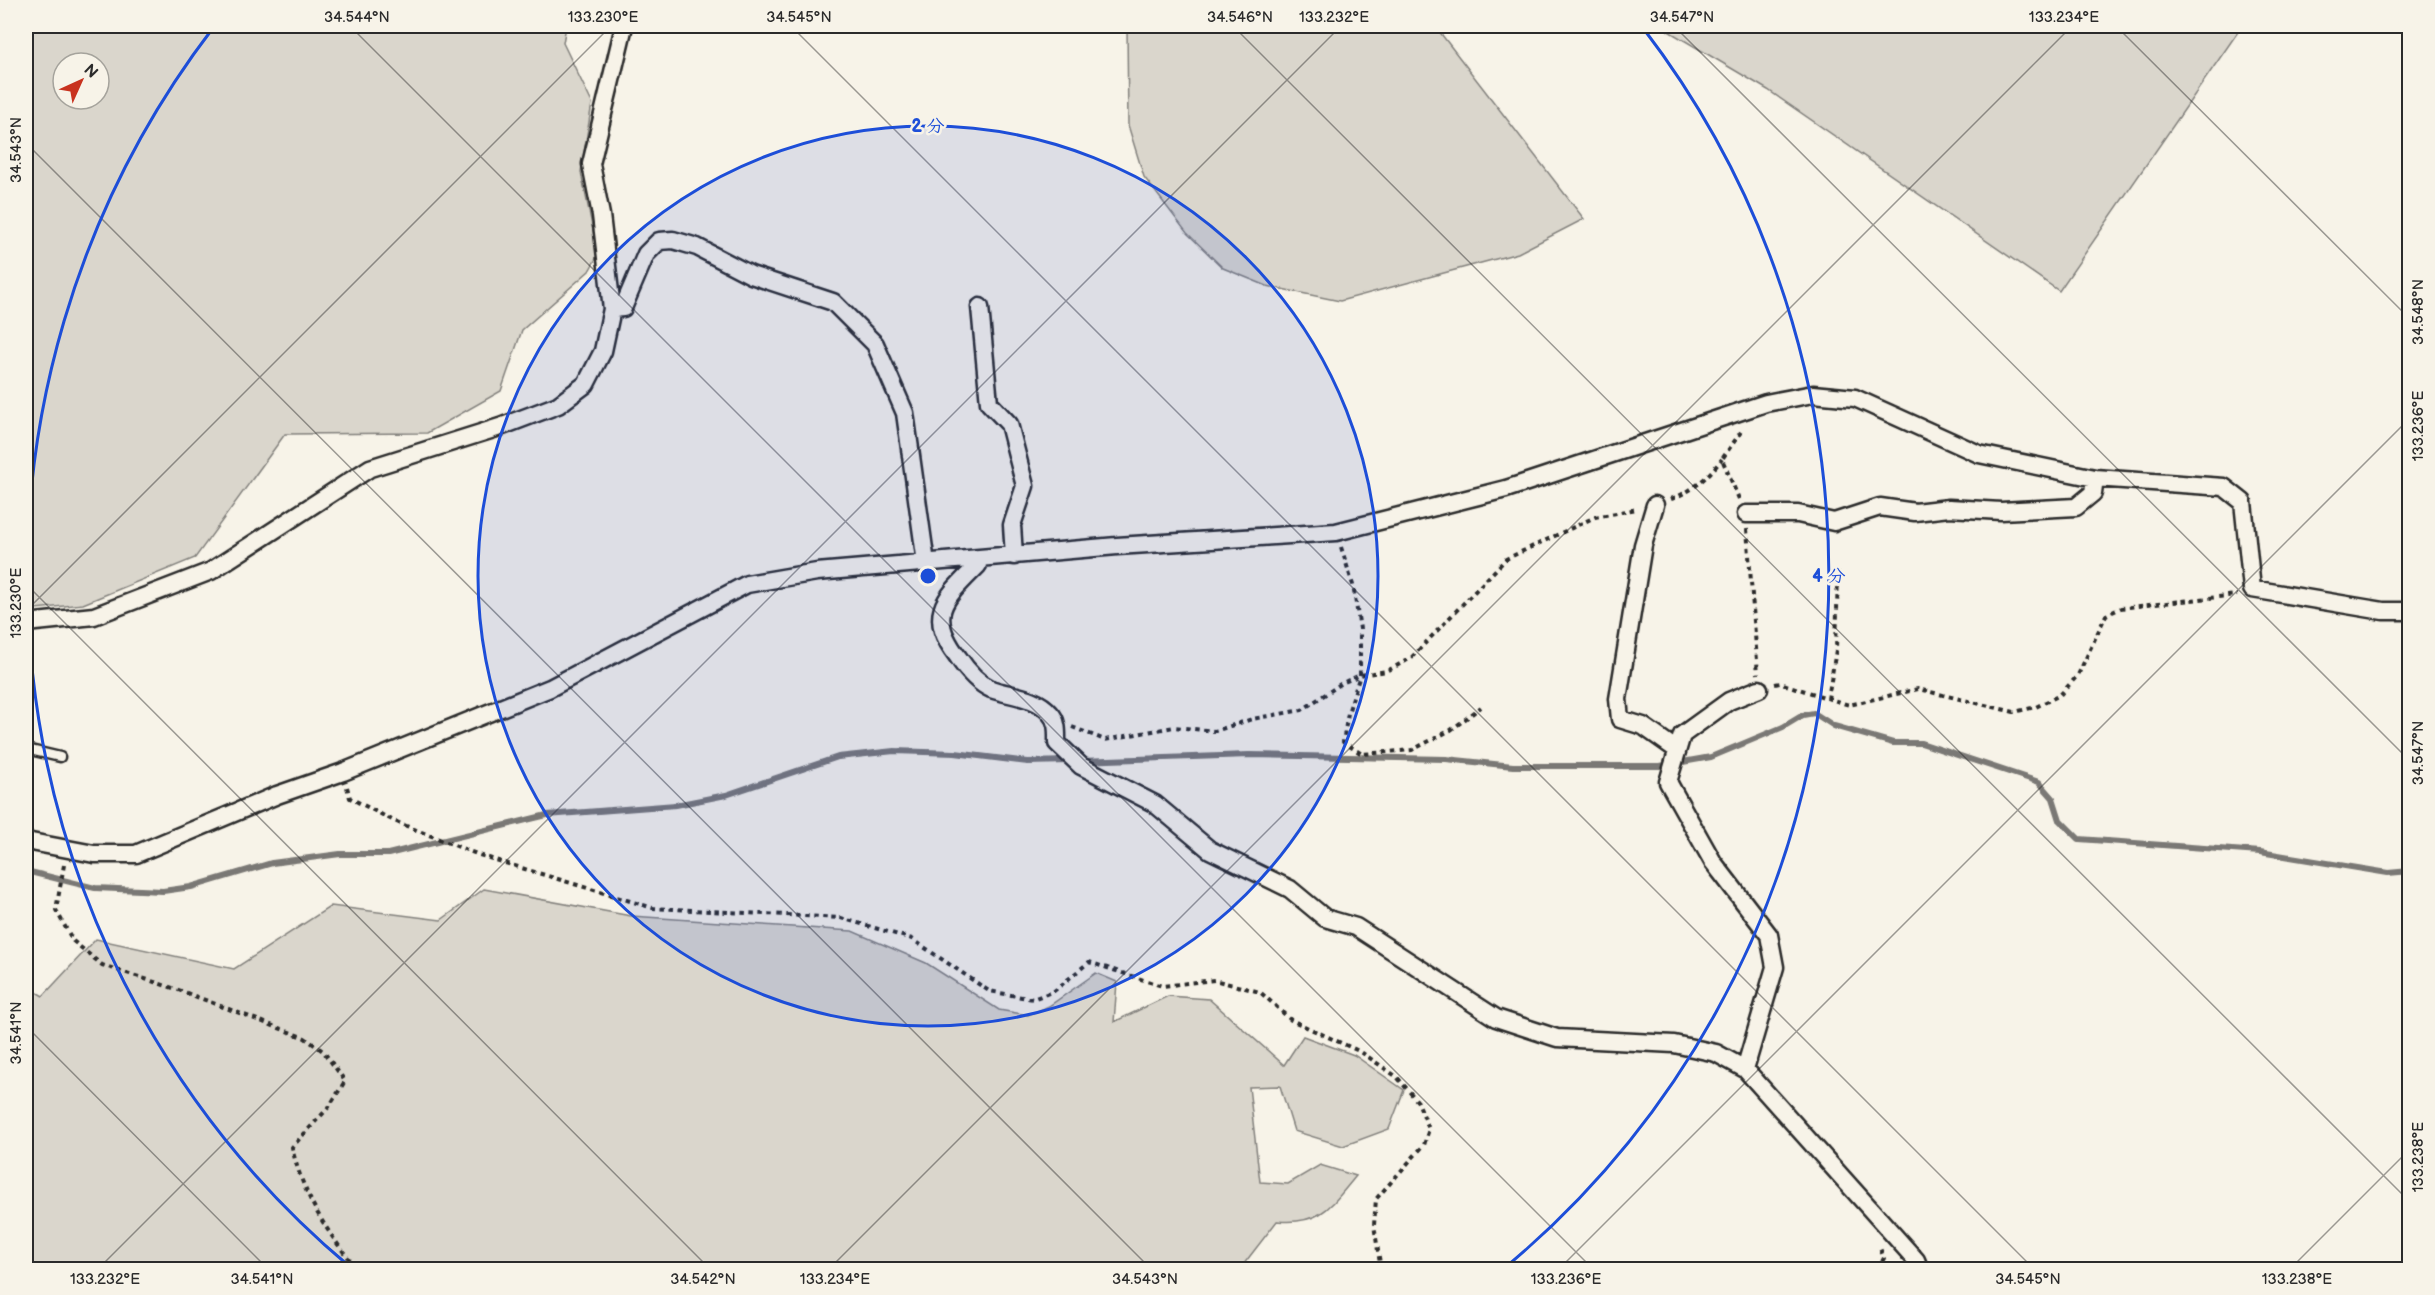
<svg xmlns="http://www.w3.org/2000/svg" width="2435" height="1295" viewBox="0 0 2435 1295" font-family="'Balsamiq Sans','Klee One',sans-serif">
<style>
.green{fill:#dad6cc;stroke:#82807c;stroke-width:1.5;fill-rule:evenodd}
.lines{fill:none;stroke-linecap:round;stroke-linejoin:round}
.stream{stroke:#7a7874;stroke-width:6}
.service-casing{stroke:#2b2b2b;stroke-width:13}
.minor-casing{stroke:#2b2b2b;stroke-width:21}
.path{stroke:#2b2b2b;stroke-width:4;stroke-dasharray:4.5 4.5;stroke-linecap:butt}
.service{stroke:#f7f3e8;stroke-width:8}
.minor{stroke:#f7f3e8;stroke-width:16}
.ticks{fill:none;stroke:#2b2b2b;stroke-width:1.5;stroke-opacity:0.45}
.ring{fill:none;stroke:#1d4ed8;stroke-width:3}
.centre{fill:#1d4ed8;stroke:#f7f3e8;stroke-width:3}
.ring-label{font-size:18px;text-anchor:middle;font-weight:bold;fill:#1d4ed8;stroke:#f7f3e8;stroke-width:5;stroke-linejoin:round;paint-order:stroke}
.neatline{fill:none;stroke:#2b2b2b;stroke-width:2}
.ticks-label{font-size:15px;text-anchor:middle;fill:#2b2b2b}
</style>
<rect width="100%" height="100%" fill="#f7f3e8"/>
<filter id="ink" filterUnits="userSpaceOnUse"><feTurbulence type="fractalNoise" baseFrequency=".0167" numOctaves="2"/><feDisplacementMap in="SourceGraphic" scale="12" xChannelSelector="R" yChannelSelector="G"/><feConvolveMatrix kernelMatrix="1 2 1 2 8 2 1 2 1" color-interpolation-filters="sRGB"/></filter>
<g filter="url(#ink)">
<path class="green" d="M26,26H566L563,43L592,103L581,172L598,255L589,271L522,330L501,391L427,433L285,434L195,558L83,604L26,610ZM63,63H99V99H63Z
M1127,26H1435L1584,219L1518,253L1340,301L1267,286L1223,268L1187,233L1144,177L1128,125Z
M1660,26H2242L2059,291L1768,90Z
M484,889L631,916L852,931L926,963L999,1010L1028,1015L1049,1006L1096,973L1117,982L1114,1022L1168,996L1209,999L1284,1065L1303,1036L1354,1055L1404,1090L1389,1129L1343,1146L1294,1131L1280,1086L1249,1087L1260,1182L1288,1184L1320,1165L1356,1176C1330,1207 1321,1225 1277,1221L1240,1269H26V986L43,996L96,939L234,969L331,906L441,920Z"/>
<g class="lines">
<path class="stream" d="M1080,761L1249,755L1446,759L1513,766H1660L1711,757L1783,727L1803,715L1814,713L1834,726L1893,743H1921L2039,782L2053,798L2060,820L2079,839L2260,852L2388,873L2410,871
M26,871L95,888L163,891L191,887L272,863L340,854H388L547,815L676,805L726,795L838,757L894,751L955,753L1028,762L1070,761"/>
<defs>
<path id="service" d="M26,749L60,757"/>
<path id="minor" d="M980,307L989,403L1009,424L1025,486L1012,525L1014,556
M612,309L623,308L646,254L659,241L673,240L697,247L751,275L833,302L875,344L905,413L926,563
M1655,505L1643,545L1618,699L1620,719L1643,726L1677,750
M1746,514H1798L1834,522L1880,507L1915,512L1949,508L2001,511L2076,507L2093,493L2095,478
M978,559V565C945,598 925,614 958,657C966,669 978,683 991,689C1010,696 1036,696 1050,713C1058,721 1057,733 1057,743L1081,766L1155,804L1210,850L1290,889L1325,918L1356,927L1496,1018L1557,1038L1674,1044L1716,1053L1745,1069L1916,1260L1920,1270
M26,623L94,616L211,571L370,468L500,427L558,405L586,384L603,351L612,309L601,215L591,164L624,26
M26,841L94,854H136L277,795L343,772L550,688L747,584L817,572L1117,546L1336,532L1506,489L1766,403L1813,394L1855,398L1979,454L2095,478L2224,487L2243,502L2252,589L2383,611H2410
M1745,1069L1775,967L1769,935L1713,862L1668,782L1682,735L1729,701L1759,689"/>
</defs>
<use href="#service" class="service-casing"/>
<use href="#minor" class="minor-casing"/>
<path class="path" d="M1671,499C1693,491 1707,478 1722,459
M1739,499L1722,459L1743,429
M1747,529L1758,674
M1341,547L1353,585L1360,629V675L1348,713L1343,742L1362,754L1412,750L1451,730L1481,707
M1775,684L1780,683L1849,705L1918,689L2014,712L2036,707L2060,695L2078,675L2106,615L2121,608L2237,595
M1828,699L1836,650L1838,571
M1072,727L1105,740L1174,727L1215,731L1252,719L1302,710L1342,683L1360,675L1387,671L1411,658L1506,559L1595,517L1637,509
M347,787L350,798L394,821L479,855L653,908L841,918L912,939L989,991L1033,999L1054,991L1089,962L1162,986L1214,980L1260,992L1291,1020L1361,1052L1397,1077L1418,1102L1429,1129L1424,1145L1376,1199L1374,1225L1381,1270
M64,865L56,910L73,941L102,965L176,989L305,1038L323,1051L345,1081L329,1107L292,1147C302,1194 327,1233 358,1270
M1878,1270L1884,1258L1879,1246"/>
<use href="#service" class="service"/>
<use href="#minor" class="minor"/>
</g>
</g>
<path class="ticks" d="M350,26L1594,1270M791,26L2035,1270M1233,26L2410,1202M1674,26L2410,761M2116,26L2410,319M26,143L1152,1270M26,584L711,1270M26,611L611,26M26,1026L269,1270M97,1270L1341,26M828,1270L2072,26M1558,1270L2410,418M2289,1270L2410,1149"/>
<circle cx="928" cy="576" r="450" fill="#1d4ed8" fill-opacity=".12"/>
<g class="ring">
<circle cx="928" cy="576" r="450"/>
<path d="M349 1266A901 901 0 0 1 213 28M1643 28A901 901 0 0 1 1507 1266"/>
</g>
<circle cx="928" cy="576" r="9" class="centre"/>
<g class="ring-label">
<text x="928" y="132">2 分</text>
<text x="1829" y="582">4 分</text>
</g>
<rect width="2435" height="1295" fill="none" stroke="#f7f3e8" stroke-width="66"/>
<g transform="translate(81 81) rotate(45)"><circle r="28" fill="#f7f3e8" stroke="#a5a39c" stroke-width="1.5"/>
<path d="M0-4.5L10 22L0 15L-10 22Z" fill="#c8321e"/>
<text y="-9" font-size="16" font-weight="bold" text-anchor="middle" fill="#2b2b2b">N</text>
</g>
<rect x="33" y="33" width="2369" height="1229" class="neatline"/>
<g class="ticks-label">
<text x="357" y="22">34.544°N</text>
<text x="603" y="22">133.230°E</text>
<text x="799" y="22">34.545°N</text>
<text x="1240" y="22">34.546°N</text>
<text x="1334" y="22">133.232°E</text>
<text x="1682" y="22">34.547°N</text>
<text x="2064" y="22">133.234°E</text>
<text transform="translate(16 150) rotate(-90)" y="5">34.543°N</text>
<text transform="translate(2418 312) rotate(-90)" y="5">34.548°N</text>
<text transform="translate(2418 426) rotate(-90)" y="5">133.236°E</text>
<text transform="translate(16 603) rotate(-90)" y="5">133.230°E</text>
<text transform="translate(2418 753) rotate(-90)" y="5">34.547°N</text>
<text transform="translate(16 1033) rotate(-90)" y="5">34.541°N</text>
<text transform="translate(2418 1157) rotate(-90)" y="5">133.238°E</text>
<text x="105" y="1284">133.232°E</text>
<text x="262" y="1284">34.541°N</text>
<text x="703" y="1284">34.542°N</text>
<text x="835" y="1284">133.234°E</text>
<text x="1145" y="1284">34.543°N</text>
<text x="1566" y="1284">133.236°E</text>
<text x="2028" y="1284">34.545°N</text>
<text x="2297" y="1284">133.238°E</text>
</g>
</svg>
